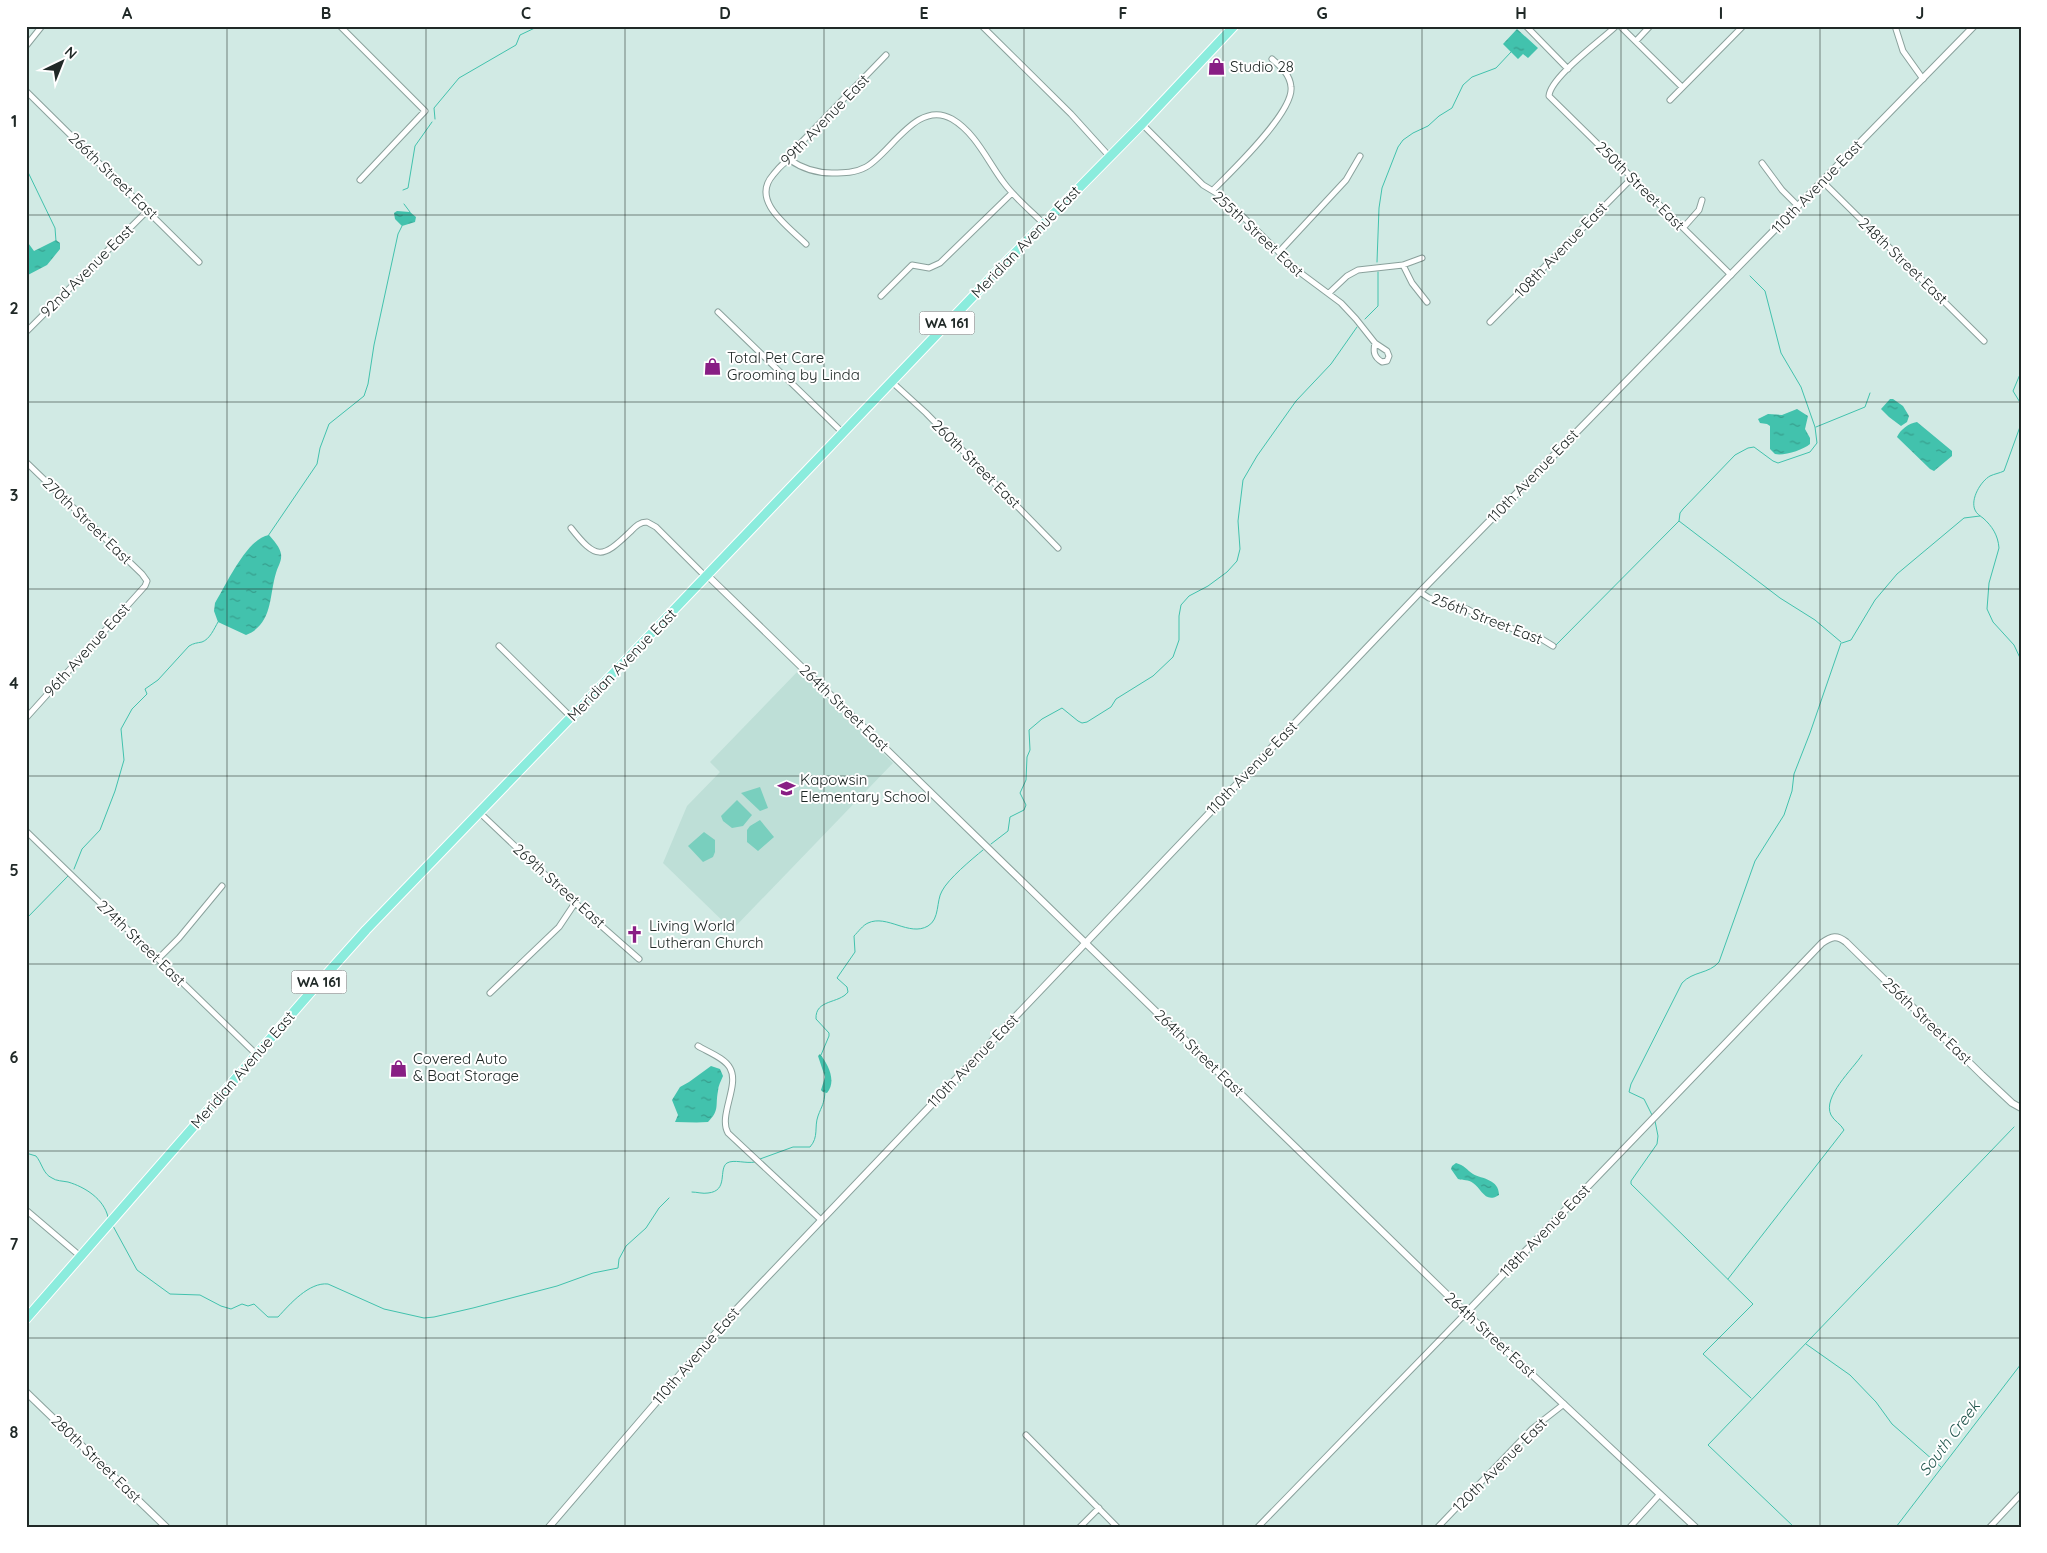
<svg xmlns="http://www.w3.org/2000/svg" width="2047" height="1553" viewBox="0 0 2047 1553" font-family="Quicksand,sans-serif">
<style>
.built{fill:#bedfd7}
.park{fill:#79cfbe}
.water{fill:url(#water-ripples)}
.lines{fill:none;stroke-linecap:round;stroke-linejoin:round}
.stream{stroke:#42c2ad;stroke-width:1}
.minor-casing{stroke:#8aa19c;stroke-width:7}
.tertiary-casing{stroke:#8aa19c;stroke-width:8}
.primary-casing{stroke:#fff;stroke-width:11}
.minor{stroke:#fff;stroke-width:5}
.tertiary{stroke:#fff;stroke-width:6}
.primary{stroke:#8becdd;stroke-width:9}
.grid{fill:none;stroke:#202927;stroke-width:1;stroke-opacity:0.55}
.labels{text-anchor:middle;stroke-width:4;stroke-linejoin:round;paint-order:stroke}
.shield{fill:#fff;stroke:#636968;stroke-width:1}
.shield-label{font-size:14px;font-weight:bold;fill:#202927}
.poi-label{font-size:15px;fill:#202927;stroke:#fff;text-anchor:start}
.street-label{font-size:15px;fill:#202927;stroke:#fff}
.water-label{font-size:16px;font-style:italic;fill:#23574e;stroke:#fff}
.neatline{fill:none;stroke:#202927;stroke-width:2}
.grid-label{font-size:16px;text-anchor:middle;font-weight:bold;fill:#202927}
</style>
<defs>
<pattern id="water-ripples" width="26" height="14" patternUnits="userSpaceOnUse" patternTransform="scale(1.25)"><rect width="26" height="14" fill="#42c2ad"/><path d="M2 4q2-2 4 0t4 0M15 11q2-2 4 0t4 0" fill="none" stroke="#379e8d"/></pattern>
</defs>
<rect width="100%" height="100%" fill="#d1eae4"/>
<path class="built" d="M798,671L893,763L732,930L663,863L687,806L720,772L710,762Z"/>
<path class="park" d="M760,787L768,808L760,811L741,793Z
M737,800L752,815L743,826L732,828L723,821L721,816Z
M760,820L774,837L758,851L747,842V830L750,826Z
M704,832L715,840V852L713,857L703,862L688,846Z"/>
<path class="water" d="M1517,29L1538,48L1528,58L1523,54L1518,59L1503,44Z
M397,211L410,212L416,217L415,222L402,226L395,219L394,213Z
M26,240L34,251L56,240L60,243V249L47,265L26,276Z
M1890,399H1893L1903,406L1909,416L1907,422L1901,426L1889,417L1881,409Z
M1797,409L1808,416L1805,429L1810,438V444C1803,450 1784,456 1775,454L1770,449V426L1767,424L1760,423L1758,419L1768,414L1782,415Z
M1917,422L1952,451V456L1934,471L1930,469L1897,437C1900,430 1909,423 1917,422Z
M269,535C274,541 280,547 281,554C282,561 278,566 276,573C269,596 273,624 246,635L218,622L214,611L215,603C226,585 247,538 269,535Z
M820,1054C828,1064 837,1081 827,1093L823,1092L821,1090L825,1077L818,1056Z
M711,1066L720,1069L723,1076C721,1081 718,1086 718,1091C715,1106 720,1110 708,1122C696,1123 686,1122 675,1122L678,1115L672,1100L680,1087L689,1082Z
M1456,1163C1464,1165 1467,1170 1473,1174C1482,1179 1499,1179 1499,1195C1485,1204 1482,1189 1473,1183C1468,1179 1464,1181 1458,1179L1451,1169L1452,1166Z"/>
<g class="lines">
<path class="stream" d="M435,119L434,108L459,78L516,45L520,35L539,26
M26,168L55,228L56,241
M403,190L408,188L415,146L432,122
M404,204L410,212
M1377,262L1379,208L1382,188L1398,147L1403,140L1413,133L1428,126L1439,116L1452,108L1463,85L1472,77L1496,68L1511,52
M1365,319L1378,306V272
M2021,372L2013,391L2021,404
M2021,424L2004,471C2000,473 1994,474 1990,476C1981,481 1970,499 1975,510C1976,513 1980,516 1983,518C1992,526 1998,535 1999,548L1989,583L1987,609L1993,622L2014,645L2021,660
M1816,427L1865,407L1870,393
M1679,521L1680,513L1683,509L1735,455L1748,448L1754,447L1773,461L1778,463L1810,452L1817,443L1815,427L1801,387L1781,353L1765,291L1750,276
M268,536L317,464L320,448L329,424L364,396L368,384L374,345L398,234L402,226
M1842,643L1851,640L1875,600L1897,574L1964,518L1980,516
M1556,645L1679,521L1780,598L1815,620L1841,642
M991,844L1008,831L1010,817L1024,810L1026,805L1020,793L1026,780L1027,757L1030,750L1029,730L1042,719L1062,708L1078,721L1082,723L1087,722L1111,707L1116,699L1153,676L1173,657L1179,640V616L1181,605L1189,596L1208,586L1227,572L1237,561L1240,549L1238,521L1243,480L1257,456L1296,401L1331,364L1357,327
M74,869L82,849L100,830L115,791L124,760L121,729L132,709L147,694L145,689L158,680L189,646C194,643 197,643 202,642C210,639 214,629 218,622
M26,919L68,876
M821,1055L829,1036V1033L816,1019C815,999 839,1004 848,992L847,987L837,978L855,952L854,936C858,932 863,925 868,923C887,914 909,937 928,926C940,919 936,901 942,891C948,879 972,859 983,850
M1652,1115L1644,1099L1629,1092L1631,1084L1682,983C1693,971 1709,974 1719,962L1755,861L1784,815L1792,791L1794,774L1810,733L1841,643
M1655,1121L1658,1136L1657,1144L1631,1181V1184L1753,1304L1703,1354L1751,1398
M26,1153L36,1156C42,1163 43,1174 52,1178C56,1181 63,1181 68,1182C85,1187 104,1199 108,1217
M760,1159L793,1147H810C819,1137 814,1127 818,1116C822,1105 824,1105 825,1092
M692,1192C697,1192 703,1194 708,1193C729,1191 718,1169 727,1163C734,1159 746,1164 755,1162
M113,1226L137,1270L170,1294L200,1295L221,1306L231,1309L242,1304L248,1306L254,1304L268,1317H278C290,1304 309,1282 328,1284L384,1309L424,1318L434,1317L473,1308L557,1286L593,1273L618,1268L619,1259L626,1246L646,1228L659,1208L669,1198
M1728,1279L1844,1130C1841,1124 1834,1121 1831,1115C1822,1097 1853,1069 1862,1055
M1806,1344L1850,1375L1876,1402L1892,1424L1941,1467
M1794,1527L1708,1445L2014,1127
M1896,1527L2021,1364"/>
<defs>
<path id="minor" d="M340,26L425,111L360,180
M982,26L1071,114L1109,156
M1526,26L1568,69
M1616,26C1602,40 1550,77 1549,96L1731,275
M1620,26L1682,87
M1895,26L1903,51L1923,79
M1636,41L1650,26
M26,46L42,26
M26,91L199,262
M1670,100L1743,26
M1142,124L1203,185L1223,197L1298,271L1341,303L1356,319L1375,343L1387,351L1389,356L1387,361L1382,362C1374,357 1373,352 1375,343
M790,160C803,169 816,173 832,173C844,173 855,173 866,167C891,153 917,99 952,119C976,133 988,162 1004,183C1015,198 1031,211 1044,224
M1762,163L1782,190L1798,206
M1823,182L1984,341
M1213,190C1231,172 1294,112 1291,87C1290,74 1280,66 1272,59
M1683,228L1699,210L1702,200
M806,244C789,227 750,201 773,175C778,169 783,162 790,160L793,151L886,55
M1279,252L1346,180L1360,156
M1403,265L1412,283L1427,302
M1329,293L1347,276L1358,270L1403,265L1422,258
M881,296L912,265L929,268L940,263L1012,193
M718,312L843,433
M1490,322L1632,178
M26,332L148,210
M892,382L926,413L1058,548
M26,462L142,574L147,581L145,586L26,718
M571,528C596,560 602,559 630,532C635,527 639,522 647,522L656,527L706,577
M1420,592L1429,598L1467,609L1487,620L1540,638L1553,646
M499,646L571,717
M479,812L573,901L639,959
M26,831L256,1054
M158,959L179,938L222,886
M490,993L559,927L575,903
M698,1046C708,1052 725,1058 730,1068C740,1085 718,1116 728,1133L821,1220
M26,1210L80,1256
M1026,1435L1117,1527
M1080,1527L1099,1508
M1258,1527L1466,1313
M1438,1527L1532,1429L1564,1404
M1630,1527L1660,1494
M1990,1527L2021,1494"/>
<path id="tertiary" d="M707,575L1466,1313L1695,1527
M1466,1313L1822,943C1832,936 1837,935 1846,942L1982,1075L2012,1103L2021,1108
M26,1392L166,1527
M549,1527L732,1314L1420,592L1974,26"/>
<path id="primary" d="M26,1319L317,985L366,930L626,660L1004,264L1142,124L1234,26"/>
</defs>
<use href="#minor" class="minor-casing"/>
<use href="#tertiary" class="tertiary-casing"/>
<use href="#primary" class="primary-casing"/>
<use href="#minor" class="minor"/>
<use href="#tertiary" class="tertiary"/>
<use href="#primary" class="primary"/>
</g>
<path class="grid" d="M227,26V1527M426,26V1527M625,26V1527M824,26V1527M1024,26V1527M1223,26V1527M1422,26V1527M1621,26V1527M1820,26V1527M26,215H2021M26,402H2021M26,589H2021M26,776H2021M26,964H2021M26,1151H2021M26,1338H2021"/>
<defs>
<symbol id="shop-bare" viewBox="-9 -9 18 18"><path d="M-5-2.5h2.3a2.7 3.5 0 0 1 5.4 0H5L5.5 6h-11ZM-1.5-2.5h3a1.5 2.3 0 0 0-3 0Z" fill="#881e84" stroke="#fff" stroke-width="2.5" paint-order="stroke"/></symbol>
<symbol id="school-bare" viewBox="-9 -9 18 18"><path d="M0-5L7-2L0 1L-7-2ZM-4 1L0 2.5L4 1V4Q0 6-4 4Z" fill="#881e84" stroke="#fff" stroke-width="2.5" paint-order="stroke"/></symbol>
<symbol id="church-bare" viewBox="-9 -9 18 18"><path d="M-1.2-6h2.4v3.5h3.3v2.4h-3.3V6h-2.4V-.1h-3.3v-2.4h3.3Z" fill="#881e84" stroke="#fff" stroke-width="2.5" paint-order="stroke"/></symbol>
</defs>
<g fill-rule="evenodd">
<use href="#shop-bare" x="1204" y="54" width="25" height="25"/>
<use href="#shop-bare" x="700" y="354" width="25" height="25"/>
<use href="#school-bare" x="774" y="776" width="25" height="25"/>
<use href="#church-bare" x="622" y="922" width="25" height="25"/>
<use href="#shop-bare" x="386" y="1056" width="25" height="25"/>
</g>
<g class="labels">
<g class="shield">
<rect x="919.5" y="311.5" width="55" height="23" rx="4"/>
<rect x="291.5" y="970.5" width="55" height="23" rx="4"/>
</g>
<g class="shield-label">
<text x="947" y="328">WA 161</text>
<text x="319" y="987">WA 161</text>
</g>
<g class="poi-label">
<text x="1230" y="72">Studio 28</text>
<text x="727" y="363">Total Pet Care<tspan x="727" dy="17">Grooming by Linda</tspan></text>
<text x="800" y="785">Kapowsin<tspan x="800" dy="17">Elementary School</tspan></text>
<text x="649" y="931">Living World<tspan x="649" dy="17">Lutheran Church</tspan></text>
<text x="413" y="1064">Covered Auto<tspan x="413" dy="17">&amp; Boat Storage</tspan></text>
</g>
<g class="street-label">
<text transform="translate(825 120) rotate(-46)" y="5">99th Avenue East</text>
<text transform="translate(113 176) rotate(44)" y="5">266th Street East</text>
<text transform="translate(1640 186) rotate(45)" y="5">250th Street East</text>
<text transform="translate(1817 187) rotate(-46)" y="5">110th Avenue East</text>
<text transform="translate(1258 234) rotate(43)" y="5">255th Street East</text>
<text transform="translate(1026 242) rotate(-46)" y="5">Meridian Avenue East</text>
<text transform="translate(1561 250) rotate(-46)" y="5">108th Avenue East</text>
<text transform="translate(1903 261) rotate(44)" y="5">248th Street East</text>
<text transform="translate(87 271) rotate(-45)" y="5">92nd Avenue East</text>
<text transform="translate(976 464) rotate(45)" y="5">260th Street East</text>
<text transform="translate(1533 476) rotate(-46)" y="5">110th Avenue East</text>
<text transform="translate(87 521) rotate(44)" y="5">270th Street East</text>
<text transform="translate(1487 619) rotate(21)" y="5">256th Street East</text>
<text transform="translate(87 650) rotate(-48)" y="5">96th Avenue East</text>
<text transform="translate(622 665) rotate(-46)" y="5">Meridian Avenue East</text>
<text transform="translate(844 708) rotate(44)" y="5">264th Street East</text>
<text transform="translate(1252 768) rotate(-46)" y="5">110th Avenue East</text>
<text transform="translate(559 886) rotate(42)" y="5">269th Street East</text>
<text transform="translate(141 943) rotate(44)" y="5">274th Street East</text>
<text transform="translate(1927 1021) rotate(44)" y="5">256th Street East</text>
<text transform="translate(1199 1053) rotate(44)" y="5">264th Street East</text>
<text transform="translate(973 1061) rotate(-46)" y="5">110th Avenue East</text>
<text transform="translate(243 1070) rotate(-49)" y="5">Meridian Avenue East</text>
<text transform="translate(1545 1231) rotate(-46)" y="5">118th Avenue East</text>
<text transform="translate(1490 1335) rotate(43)" y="5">264th Street East</text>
<text transform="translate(696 1356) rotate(-49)" y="5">110th Avenue East</text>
<text transform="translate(96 1459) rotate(44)" y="5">280th Street East</text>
<text transform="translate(1500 1465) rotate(-45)" y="5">120th Avenue East</text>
</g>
<g class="water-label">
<text transform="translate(1949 1438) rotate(-53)" y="6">South Creek</text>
</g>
</g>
<rect width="2047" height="1553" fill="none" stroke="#ffffff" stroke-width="55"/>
<g transform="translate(62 62) rotate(43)" stroke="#ffffff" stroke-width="4" paint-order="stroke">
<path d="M0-4L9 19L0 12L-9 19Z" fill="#202927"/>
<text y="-8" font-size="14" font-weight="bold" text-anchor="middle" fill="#202927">N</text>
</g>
<rect x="28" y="28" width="1992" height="1498" class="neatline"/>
<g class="grid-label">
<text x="127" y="19">A</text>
<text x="326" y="19">B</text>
<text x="526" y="19">C</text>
<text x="725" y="19">D</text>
<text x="924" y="19">E</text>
<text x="1123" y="19">F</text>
<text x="1322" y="19">G</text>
<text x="1521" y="19">H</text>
<text x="1721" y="19">I</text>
<text x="1920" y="19">J</text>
<text x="14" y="127">1</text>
<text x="14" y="314">2</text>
<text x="14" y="501">3</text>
<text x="14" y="689">4</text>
<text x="14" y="876">5</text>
<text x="14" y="1063">6</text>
<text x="14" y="1250">7</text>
<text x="14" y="1438">8</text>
</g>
</svg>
